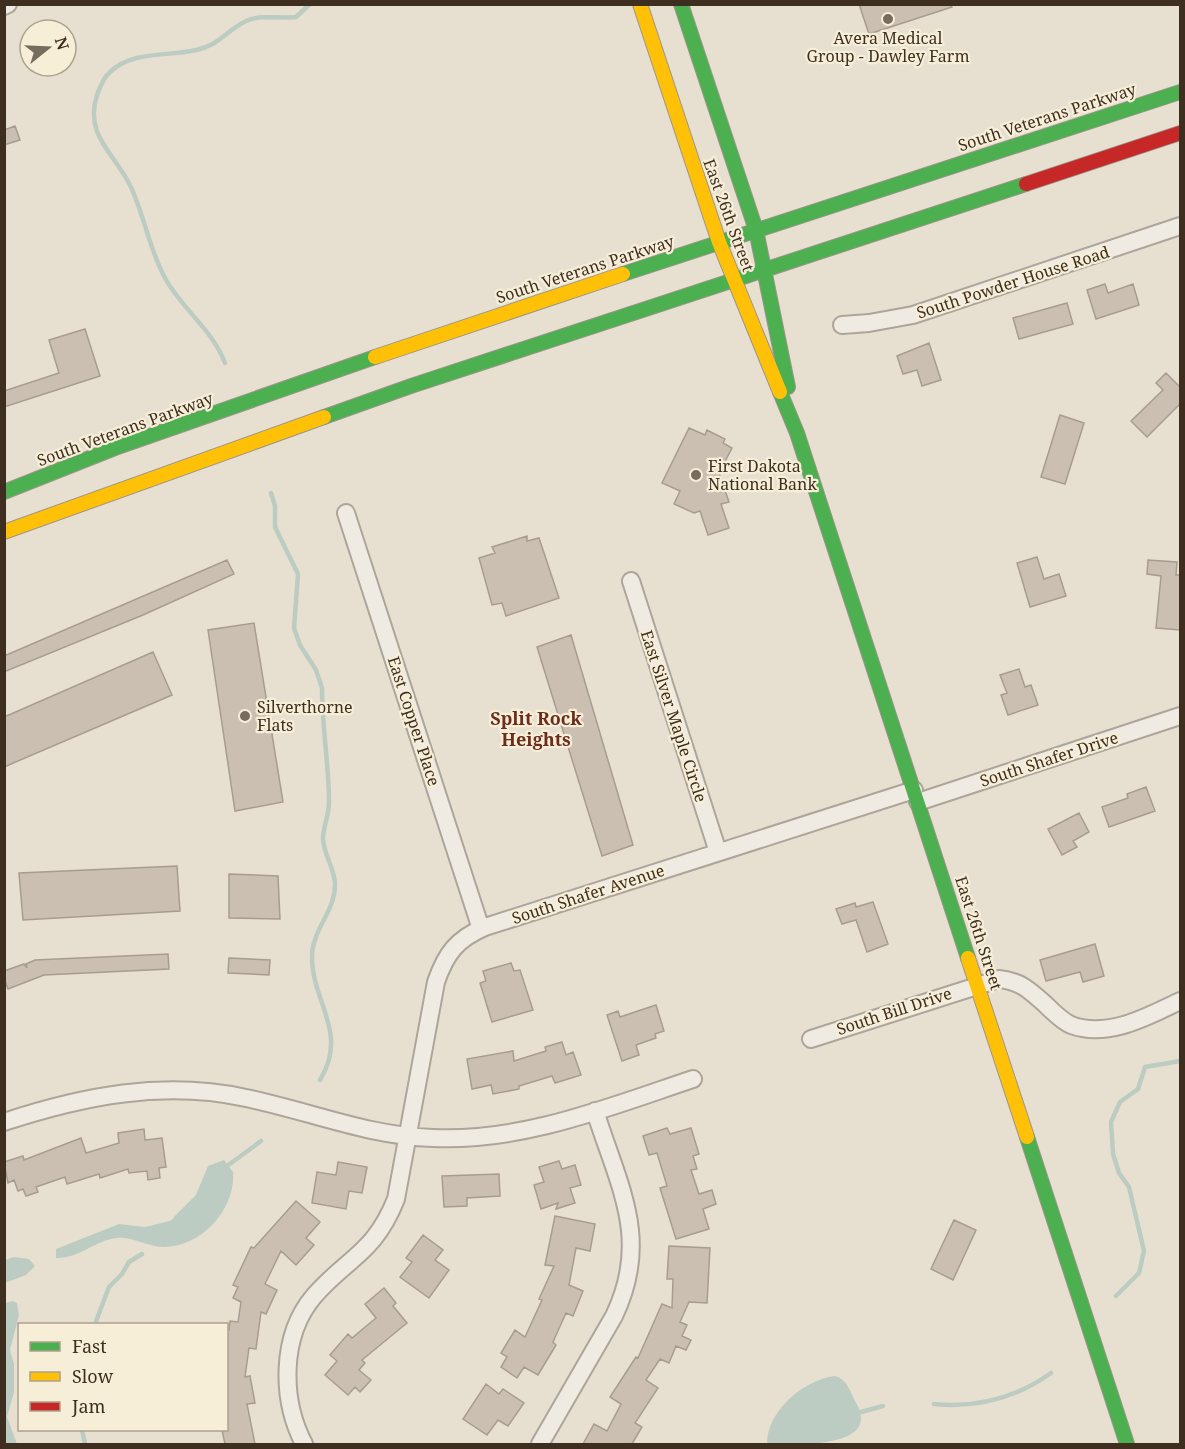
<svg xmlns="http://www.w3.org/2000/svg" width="1185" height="1449" viewBox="0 0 1185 1449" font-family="'Noto Serif',serif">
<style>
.water{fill:#bcccc2}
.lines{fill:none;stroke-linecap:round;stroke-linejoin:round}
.stream{stroke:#bcccc2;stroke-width:4.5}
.building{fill:#cbbfb2;stroke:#a89c90;stroke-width:1.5}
.street-casing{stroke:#ada599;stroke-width:20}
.fast-casing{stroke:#9c958a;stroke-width:16}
.slow-casing{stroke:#9c958a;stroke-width:16}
.jam-casing{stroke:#9c958a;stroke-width:16}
.street{stroke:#efebe3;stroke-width:16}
.fast{stroke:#4caf50;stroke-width:14}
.slow{stroke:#ffc107;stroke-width:14}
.jam{stroke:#c62828;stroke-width:14}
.poi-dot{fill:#786c5e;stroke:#f7eed8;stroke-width:2}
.labels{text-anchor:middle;stroke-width:4.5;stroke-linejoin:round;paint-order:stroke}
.poi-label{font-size:16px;fill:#3d2e20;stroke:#f7eed8;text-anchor:start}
.street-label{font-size:16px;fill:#3d2e20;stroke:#f7eed8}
.neighbourhood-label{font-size:18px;font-weight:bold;fill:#6b2e1e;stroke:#f7eed8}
</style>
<rect width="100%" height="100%" fill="#e7e0d1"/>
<path class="water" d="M224,1160L233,1172C236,1209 202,1246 166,1247C149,1248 133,1236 117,1238C95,1240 79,1259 56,1258V1249L119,1224L145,1227L170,1221L193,1202L208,1166Z
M14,1257L29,1259L35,1266L26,1275L5,1283V1260Z
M13,1301L17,1303L19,1315L10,1350L14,1364V1392L7,1417L17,1444H5V1303Z
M835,1376C847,1379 850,1391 855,1401C885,1449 796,1445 767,1444C767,1411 803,1380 835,1376Z"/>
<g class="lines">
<path class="stream" d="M225,363C212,329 182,309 165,278C149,249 144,214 130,185C114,153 84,135 97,95C100,87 103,78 110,72C133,50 168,57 196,50C220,45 227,30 246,21C261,14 280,19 296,17L310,4
M271,493L275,506V527L298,574L294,628L300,645L316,670L322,688C322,727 329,765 329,803C329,815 323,827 323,839C324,855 334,868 335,883C336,911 312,929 312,957C312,1003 349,1032 320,1080
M227,1166L261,1141
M176,1218L198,1196
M1116,1296L1139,1273L1144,1251L1129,1187L1119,1173L1113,1154L1111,1122L1120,1102L1138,1089L1145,1067L1180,1061
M95,1324L109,1287L122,1274L129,1262L142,1254
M934,1404C976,1408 1016,1398 1051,1373
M854,1414L883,1406
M82,1430L85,1444"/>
</g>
<path class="building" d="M859,4H951L952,7L869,34Z
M15,126L20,140L4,145V130Z
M1105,284L1108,293L1133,284L1139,305L1096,319L1087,290Z
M1067,303L1073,324L1019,339L1013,318Z
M85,329L100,376L4,407V391L59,373L49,340Z
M929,343L941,380L922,386L917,370L903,374L897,356Z
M1166,373L1180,387V404L1147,437L1131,421L1163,390L1156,383Z
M1060,415L1084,423L1065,484L1041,477Z
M689,428L705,435L707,430L725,439L723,443L732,448L719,473L729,502L721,504L729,528L708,535L700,511L694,513L674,504L680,491L662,483Z
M527,536V541L539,538L559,598L506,616L502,603L492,605L479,558L495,553L492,547Z
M1037,557L1044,579L1059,574L1066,596L1030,607L1017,563Z
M227,560L234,574L143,615L4,672V656Z
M1148,560L1177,562L1176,575H1180V630L1156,628L1161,576L1147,574Z
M254,623L283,802L235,811L208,630Z
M571,635L633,845L602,856L537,647Z
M153,652L172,695L4,767V717Z
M1019,669L1025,687L1031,685L1038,705L1008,715L1001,695L1007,693L1000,675Z
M1146,787L1155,811L1109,827L1102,807L1128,798L1127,794Z
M1079,813L1089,832L1073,841L1077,847L1062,855L1048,829Z
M177,866L180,911L23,920L19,873Z
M229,874L278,876L280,919L229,918Z
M873,902L888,944L867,952L856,920L842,924L836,909L855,903L856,907Z
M1095,944L1104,976L1083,982L1080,972L1046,981L1040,960Z
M168,954L169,969L44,975L8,989L4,978V971L24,964L27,968L26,964L35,960Z
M229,958L270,960L269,975L228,973Z
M511,963L514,971L520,970L533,1010L492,1022L480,983L486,981L483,971Z
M656,1005L664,1031L655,1034L656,1038L636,1045L639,1055L622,1061L607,1015L618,1011L620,1017Z
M562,1042L566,1055L573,1052L581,1075L555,1083L552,1076L519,1086V1089L493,1094L491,1085L472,1089L467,1059L513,1051L514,1061L546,1051L545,1047Z
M667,1128L670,1134L691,1128L699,1154L693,1156L697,1169L691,1170L699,1194L712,1190L716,1204L703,1209L709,1229L676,1239L660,1188L667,1186L657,1153L649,1155L643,1136Z
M144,1129L145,1140L162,1138L166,1167L159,1168L160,1178L148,1180L147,1171L129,1173L128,1169L100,1178L99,1174L67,1184L65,1177L36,1187L38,1192L26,1196L23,1189L18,1191L14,1180L8,1183L4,1162L23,1156L24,1160L81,1138L86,1153L119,1143L118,1133Z
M559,1161L562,1169L575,1165L581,1185L570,1188L575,1203L556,1209L558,1203L541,1209L534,1185L544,1182L539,1167Z
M338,1162L367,1167L362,1193L349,1191L346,1209L312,1203L317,1172L336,1175Z
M499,1174L500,1196L467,1198V1206L444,1207L442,1176Z
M296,1201L320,1222L306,1238L314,1245L296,1265L281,1251L265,1284L277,1290L266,1314L261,1312L256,1349L249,1348L245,1377L250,1376L255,1403L247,1404L255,1444H225L222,1430H226V1330H229L230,1321L238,1322L241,1302L233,1298L238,1287L233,1285L251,1247L254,1248Z
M555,1216L595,1224L590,1251L576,1248L569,1285L583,1291L573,1316L566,1313L553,1342L556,1345L538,1375L524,1367L517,1378L501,1367L507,1357L501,1353L515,1330L525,1337L542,1300L539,1299L554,1266L545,1265Z
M954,1220L976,1230L953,1280L931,1269Z
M423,1235L443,1250L435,1260L449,1270L429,1298L400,1277L412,1262L406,1258Z
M669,1246L710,1248L707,1303L689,1302L680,1322L687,1325L682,1336L691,1340L686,1350L676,1346L669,1363L660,1359L646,1380L658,1388L635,1423L642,1427L632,1444H583L594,1424L607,1431L621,1404L610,1397L636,1357L638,1358L662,1304L672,1308L673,1279H667Z
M384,1288L396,1303L393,1306L407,1323L362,1360L365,1363L359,1370L371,1380L360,1392L355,1387L348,1395L325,1375L337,1361L330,1355L348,1334L352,1338L376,1318L365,1304Z
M486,1384L499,1394L503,1389L524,1403L508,1426L498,1420L487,1435L463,1419Z"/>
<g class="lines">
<defs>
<path id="street" d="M4,6L8,4
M842,325L869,323L913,315L1180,226
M346,513L481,929
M631,581L718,852
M918,802L1180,716
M811,1039L999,979C1021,981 1030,991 1046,1005C1052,1011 1062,1021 1071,1025C1108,1039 1148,1016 1180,1001
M4,1122C83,1096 163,1080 246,1098C309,1111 368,1136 433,1138C523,1142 609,1107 693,1079
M304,1444C281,1400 280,1336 314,1296C348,1257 374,1254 396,1199L436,982C446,953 457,939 485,927L914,790
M540,1444L614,1316C651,1239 619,1187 595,1111"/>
<path id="fast" d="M681,4L756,230L788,387
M623,274L1180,92
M780,392L797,433L968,958
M324,417L411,386L1026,184
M4,492L115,448L375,357
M1027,1137L1127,1444"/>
<path id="slow" d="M640,4L719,242L780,392
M375,357L623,274
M4,532L324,417
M968,958L1027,1137"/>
<path id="jam" d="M1026,184L1180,133"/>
</defs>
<use href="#street" class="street-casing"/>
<use href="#fast" class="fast-casing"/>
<use href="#slow" class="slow-casing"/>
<use href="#jam" class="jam-casing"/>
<use href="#street" class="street"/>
<use href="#fast" class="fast"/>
<use href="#slow" class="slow"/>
<use href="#jam" class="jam"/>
</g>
<g class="poi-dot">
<circle cx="888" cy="19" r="6"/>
<circle cx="696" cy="475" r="6"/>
<circle cx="245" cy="716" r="6"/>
</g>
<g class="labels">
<g class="poi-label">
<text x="888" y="44" text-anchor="middle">Avera Medical<tspan x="888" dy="18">Group - Dawley Farm</tspan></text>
<text x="708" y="472">First Dakota<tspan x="708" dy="18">National Bank</tspan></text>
<text x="257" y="713">Silverthorne<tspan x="257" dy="18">Flats</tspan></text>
</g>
<g class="street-label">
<text transform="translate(1047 117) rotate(-18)" y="6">South Veterans Parkway</text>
<text transform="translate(729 215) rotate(70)" y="6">East 26th Street</text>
<text transform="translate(585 269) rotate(-18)" y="6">South Veterans Parkway</text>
<text transform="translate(1013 282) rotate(-18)" y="6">South Powder House Road</text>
<text transform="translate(125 429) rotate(-20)" y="6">South Veterans Parkway</text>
<text transform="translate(674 716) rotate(72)" y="6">East Silver Maple Circle</text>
<text transform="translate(414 721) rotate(72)" y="6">East Copper Place</text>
<text transform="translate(1049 759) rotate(-18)" y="6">South Shafer Drive</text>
<text transform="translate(588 894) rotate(-18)" y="6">South Shafer Avenue</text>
<text transform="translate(979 933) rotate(72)" y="6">East 26th Street</text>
<text transform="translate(894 1011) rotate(-18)" y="6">South Bill Drive</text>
</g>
<g class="neighbourhood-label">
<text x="536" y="725">Split Rock<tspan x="536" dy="21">Heights</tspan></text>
</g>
</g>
<rect width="1185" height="1449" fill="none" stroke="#3d2e20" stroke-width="12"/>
<rect x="18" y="1323" width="210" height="108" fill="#f7eed8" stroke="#ada18e" stroke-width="1.5"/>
<rect x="30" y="1342" width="30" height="9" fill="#4caf50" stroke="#ada18e" stroke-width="1.5"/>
<text x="72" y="1353" font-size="18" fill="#3d2e20">Fast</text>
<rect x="30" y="1372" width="30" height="9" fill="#ffc107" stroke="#ada18e" stroke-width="1.5"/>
<text x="72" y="1383" font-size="18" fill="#3d2e20">Slow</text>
<rect x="30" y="1402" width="30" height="9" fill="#c62828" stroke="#ada18e" stroke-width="1.5"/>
<text x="72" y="1413" font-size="18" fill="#3d2e20">Jam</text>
<g transform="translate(48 48) rotate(72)"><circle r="28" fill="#f7eed8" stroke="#ada18e" stroke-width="1.5"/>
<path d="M0-4.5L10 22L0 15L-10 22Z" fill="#786c5e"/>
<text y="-9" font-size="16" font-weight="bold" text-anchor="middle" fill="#3d2e20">N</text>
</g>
</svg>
